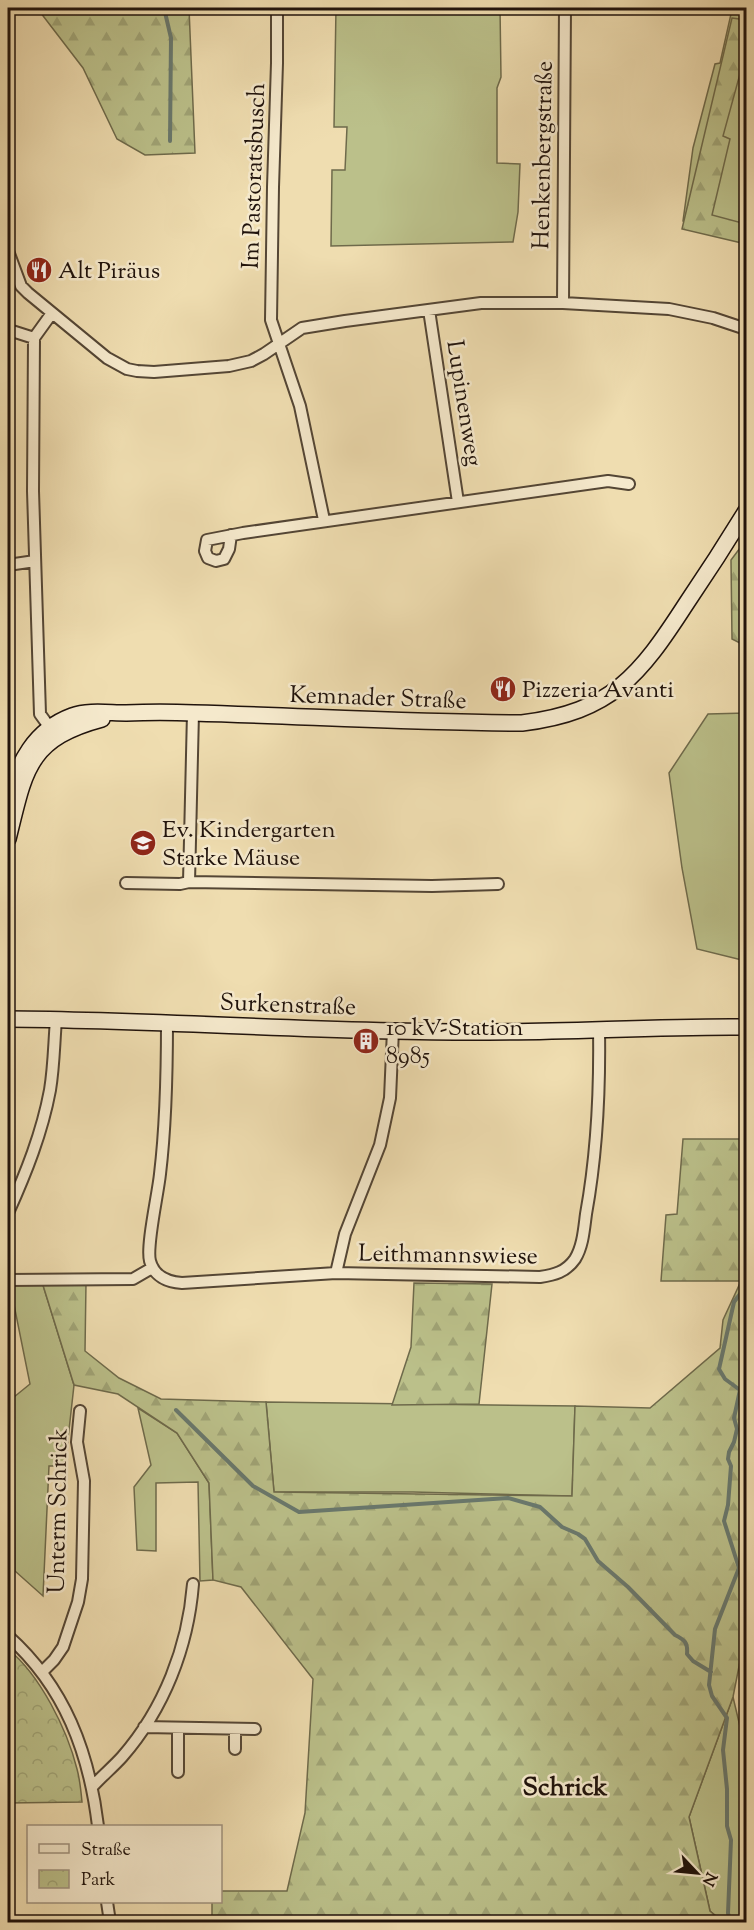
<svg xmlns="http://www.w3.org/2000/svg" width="754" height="1930" viewBox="0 0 754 1930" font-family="'Sorts Mill Goudy',serif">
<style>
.green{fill:#bbc08a;stroke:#6e6a4b;stroke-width:1.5}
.forest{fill:url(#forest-firs);stroke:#6e6a4b;stroke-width:1.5}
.park{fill:url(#park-crowns);stroke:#6e6a4b;stroke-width:1.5}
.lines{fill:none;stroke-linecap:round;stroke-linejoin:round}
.stream{stroke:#69786d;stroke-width:4}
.street-casing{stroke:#544635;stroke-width:14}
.secondary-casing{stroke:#20130c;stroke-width:18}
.street{stroke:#f5e9cc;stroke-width:10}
.secondary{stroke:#f5e9cc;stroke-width:15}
.labels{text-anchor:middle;stroke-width:5;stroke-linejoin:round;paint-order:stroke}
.street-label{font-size:24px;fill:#20130c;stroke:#f5e9cc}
.poi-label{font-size:24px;fill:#20130c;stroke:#f5e9cc;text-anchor:start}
.neighbourhood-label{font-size:26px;font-weight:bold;fill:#20130c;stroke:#f5e9cc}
</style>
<defs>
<pattern id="forest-firs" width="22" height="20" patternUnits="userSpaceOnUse" patternTransform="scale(1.5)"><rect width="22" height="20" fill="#bbc08a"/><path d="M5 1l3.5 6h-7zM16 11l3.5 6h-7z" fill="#a0a476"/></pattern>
<pattern id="park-crowns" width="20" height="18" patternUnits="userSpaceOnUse" patternTransform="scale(1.5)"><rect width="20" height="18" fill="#bbc08a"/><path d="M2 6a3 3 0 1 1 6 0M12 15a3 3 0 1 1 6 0" fill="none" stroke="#a0a476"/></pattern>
</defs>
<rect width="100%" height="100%" fill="#efddb0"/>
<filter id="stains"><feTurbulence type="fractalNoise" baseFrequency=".00333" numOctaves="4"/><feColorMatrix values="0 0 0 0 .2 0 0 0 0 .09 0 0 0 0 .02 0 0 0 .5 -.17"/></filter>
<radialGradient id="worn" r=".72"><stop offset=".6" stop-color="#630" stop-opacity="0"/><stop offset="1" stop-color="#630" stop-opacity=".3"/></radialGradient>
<path class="green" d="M336,8H500L501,77L497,88V163L520,164L518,212L513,242L331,246L332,170H345L347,127H334Z
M574,8H746V243L683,221L693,148L715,64L720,63L731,14L573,13Z
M746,713V961L697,949L682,868L669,773L708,714Z
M42,1282L74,1385L65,1466H49L43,1596L15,1571L14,1397L30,1384L10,1285Z
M266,1402L575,1406L572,1496L413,1492H274Z
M138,1408L177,1433L209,1483L213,1580L200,1581L198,1482L156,1483V1551L137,1550L134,1487L151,1465Z
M733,1697L746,1752V1922H723L710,1911L689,1817Z"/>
<path class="forest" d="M37,8H189L195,153L145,155L117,139L83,68Z
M631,8H717L719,10L631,13Z
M732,18L746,20V71L741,70L723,136L730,139L712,215L746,224V244L682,229Z
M746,540V646L732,639L731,560Z
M683,1139H746V1631L733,1697L689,1817L710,1911L723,1922H212V1902H220L221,1891H287L305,1813L313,1679L241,1587L213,1580L209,1483L177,1433L118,1394L74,1385L42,1282L86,1283L85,1351L119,1378L161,1399L266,1402L274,1492L572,1496L575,1406L650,1408L720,1348L723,1320L741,1281H661L666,1215L677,1214Z
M414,1283L492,1284L479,1404L392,1405L411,1347Z"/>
<path class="park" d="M8,1649C40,1675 67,1729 77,1769C80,1780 81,1791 82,1802L8,1803Z"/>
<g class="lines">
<path class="stream" d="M164,8L171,38L170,141
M176,1410L253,1486L299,1512L508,1498L540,1507L562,1527L578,1534L585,1539L598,1561L628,1587L675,1635C685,1640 688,1643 687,1654L693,1661L711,1672
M730,1922L728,1913L731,1840L727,1826V1789L723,1750L727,1718L712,1696L709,1685L715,1629L739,1568L724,1521L728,1505L731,1466L728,1459L729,1452L734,1442L737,1429L734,1418L740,1390L725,1379L719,1369L734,1302L746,1286"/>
<defs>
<path id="street" d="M277,8V63L273,187L271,320L300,406L324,520
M8,251L21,286L28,293L107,358L127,369L137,371L154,372L229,366L251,361L264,354L302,328L345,321L481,303H563L669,309L713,318L746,329
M563,303L565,8
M429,310L458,502
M52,313L34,338L33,491L40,714L53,732
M8,332L12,331L34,338
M231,535L229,549L224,559L216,561L208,558L205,551L207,540L243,533L608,481L629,484
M8,565L35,561
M189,882L193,713
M126,883L180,884L189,882L432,886L498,884
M167,1022C167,1072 166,1124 160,1174C158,1194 146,1246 150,1261C154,1276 167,1282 182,1283L336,1273L540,1277C554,1275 566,1272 575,1259C583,1246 584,1229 586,1214C597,1153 600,1092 599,1030
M8,1213C26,1173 42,1133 50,1090C54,1066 54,1043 56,1020
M336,1273L345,1234L380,1145L390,1098L393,1030
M8,1280L133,1279L152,1268
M8,1636C65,1687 89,1752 98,1826
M42,1672L54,1660L63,1647L78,1602L82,1579L84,1481L77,1442L80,1411
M144,1727L255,1729
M178,1728V1772
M235,1729V1749
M93,1786C102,1776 113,1767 122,1757C164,1709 188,1647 193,1584
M107,1902L110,1922"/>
<path id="secondary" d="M8,799C18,763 34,730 72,716C88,710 108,713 126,713C149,712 171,712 194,713C304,716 412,723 522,723C612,712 640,675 686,604C707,573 727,542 746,511
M8,839C25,771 27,739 102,719
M8,1019C168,1020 328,1033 488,1032C574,1032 660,1026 746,1027"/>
</defs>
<use href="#street" class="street-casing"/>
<use href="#secondary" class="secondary-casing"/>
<use href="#street" class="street"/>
<use href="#secondary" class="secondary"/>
</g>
<defs>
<symbol id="restaurant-disc" viewBox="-11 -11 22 22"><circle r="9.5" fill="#8f2418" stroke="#f5e9cc"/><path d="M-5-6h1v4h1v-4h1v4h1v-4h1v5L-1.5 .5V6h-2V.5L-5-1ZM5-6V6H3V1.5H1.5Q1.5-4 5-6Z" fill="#fff"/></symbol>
<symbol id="school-disc" viewBox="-11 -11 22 22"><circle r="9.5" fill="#8f2418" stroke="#f5e9cc"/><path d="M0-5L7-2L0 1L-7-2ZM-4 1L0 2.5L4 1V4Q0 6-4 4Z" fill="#fff"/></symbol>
<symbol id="building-disc" viewBox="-11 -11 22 22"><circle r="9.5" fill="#8f2418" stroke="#f5e9cc"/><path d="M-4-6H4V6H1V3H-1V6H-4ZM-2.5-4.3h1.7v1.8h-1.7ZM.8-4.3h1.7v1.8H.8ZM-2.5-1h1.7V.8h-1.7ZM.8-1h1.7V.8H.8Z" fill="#fff"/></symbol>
</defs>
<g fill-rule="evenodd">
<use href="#restaurant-disc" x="24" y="255" width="30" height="30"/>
<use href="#restaurant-disc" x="488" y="674" width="30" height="30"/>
<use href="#school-disc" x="128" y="828" width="30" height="30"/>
<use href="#building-disc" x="351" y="1026" width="30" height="30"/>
</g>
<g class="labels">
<g class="street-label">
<text transform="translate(542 155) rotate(-89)" y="8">Henkenbergstraße</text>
<text transform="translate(253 176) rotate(-88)" y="8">Im Pastoratsbusch</text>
<text transform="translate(465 403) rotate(81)" y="8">Lupinenweg</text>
<text transform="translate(378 697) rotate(2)" y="8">Kemnader Straße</text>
<text transform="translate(288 1004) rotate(2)" y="8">Surkenstraße</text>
<text transform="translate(448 1254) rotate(1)" y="8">Leithmannswiese</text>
<text transform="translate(57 1511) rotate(-89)" y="8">Unterm Schrick</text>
</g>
<g class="poi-label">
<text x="58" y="278">Alt Piräus</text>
<text x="522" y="697">Pizzeria Avanti</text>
<text x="162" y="837">Ev. Kindergarten<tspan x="162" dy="28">Starke Mäuse</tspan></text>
<text x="386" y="1035">10 kV-Station<tspan x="386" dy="28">8985</tspan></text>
</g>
<g class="neighbourhood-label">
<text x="565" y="1795">Schrick</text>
</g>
</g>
<rect width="754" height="1930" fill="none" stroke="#efddb0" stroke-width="30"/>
<rect x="9" y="9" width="736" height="1912" fill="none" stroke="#20130c" stroke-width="3"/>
<rect x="15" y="15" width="724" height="1900" fill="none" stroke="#20130c" stroke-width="1.5"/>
<rect x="27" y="1825" width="195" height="78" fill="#f5e9cc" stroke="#a0937f" stroke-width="1.5"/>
<rect x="39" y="1844" width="30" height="9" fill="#f5e9cc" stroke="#a0937f" stroke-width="1.5"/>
<text x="81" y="1855" font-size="18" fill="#20130c">Straße</text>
<rect x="39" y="1870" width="30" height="18" fill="url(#park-crowns)" stroke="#a0937f" stroke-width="1.5"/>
<text x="81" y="1885" font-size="18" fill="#20130c">Park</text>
<g transform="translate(697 1873) rotate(116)" stroke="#f5e9cc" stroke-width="4.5" paint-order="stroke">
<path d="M0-4.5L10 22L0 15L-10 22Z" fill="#20130c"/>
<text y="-9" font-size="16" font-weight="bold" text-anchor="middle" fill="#20130c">N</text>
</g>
<rect width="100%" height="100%" filter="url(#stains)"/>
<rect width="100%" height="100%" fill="url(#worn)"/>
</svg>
